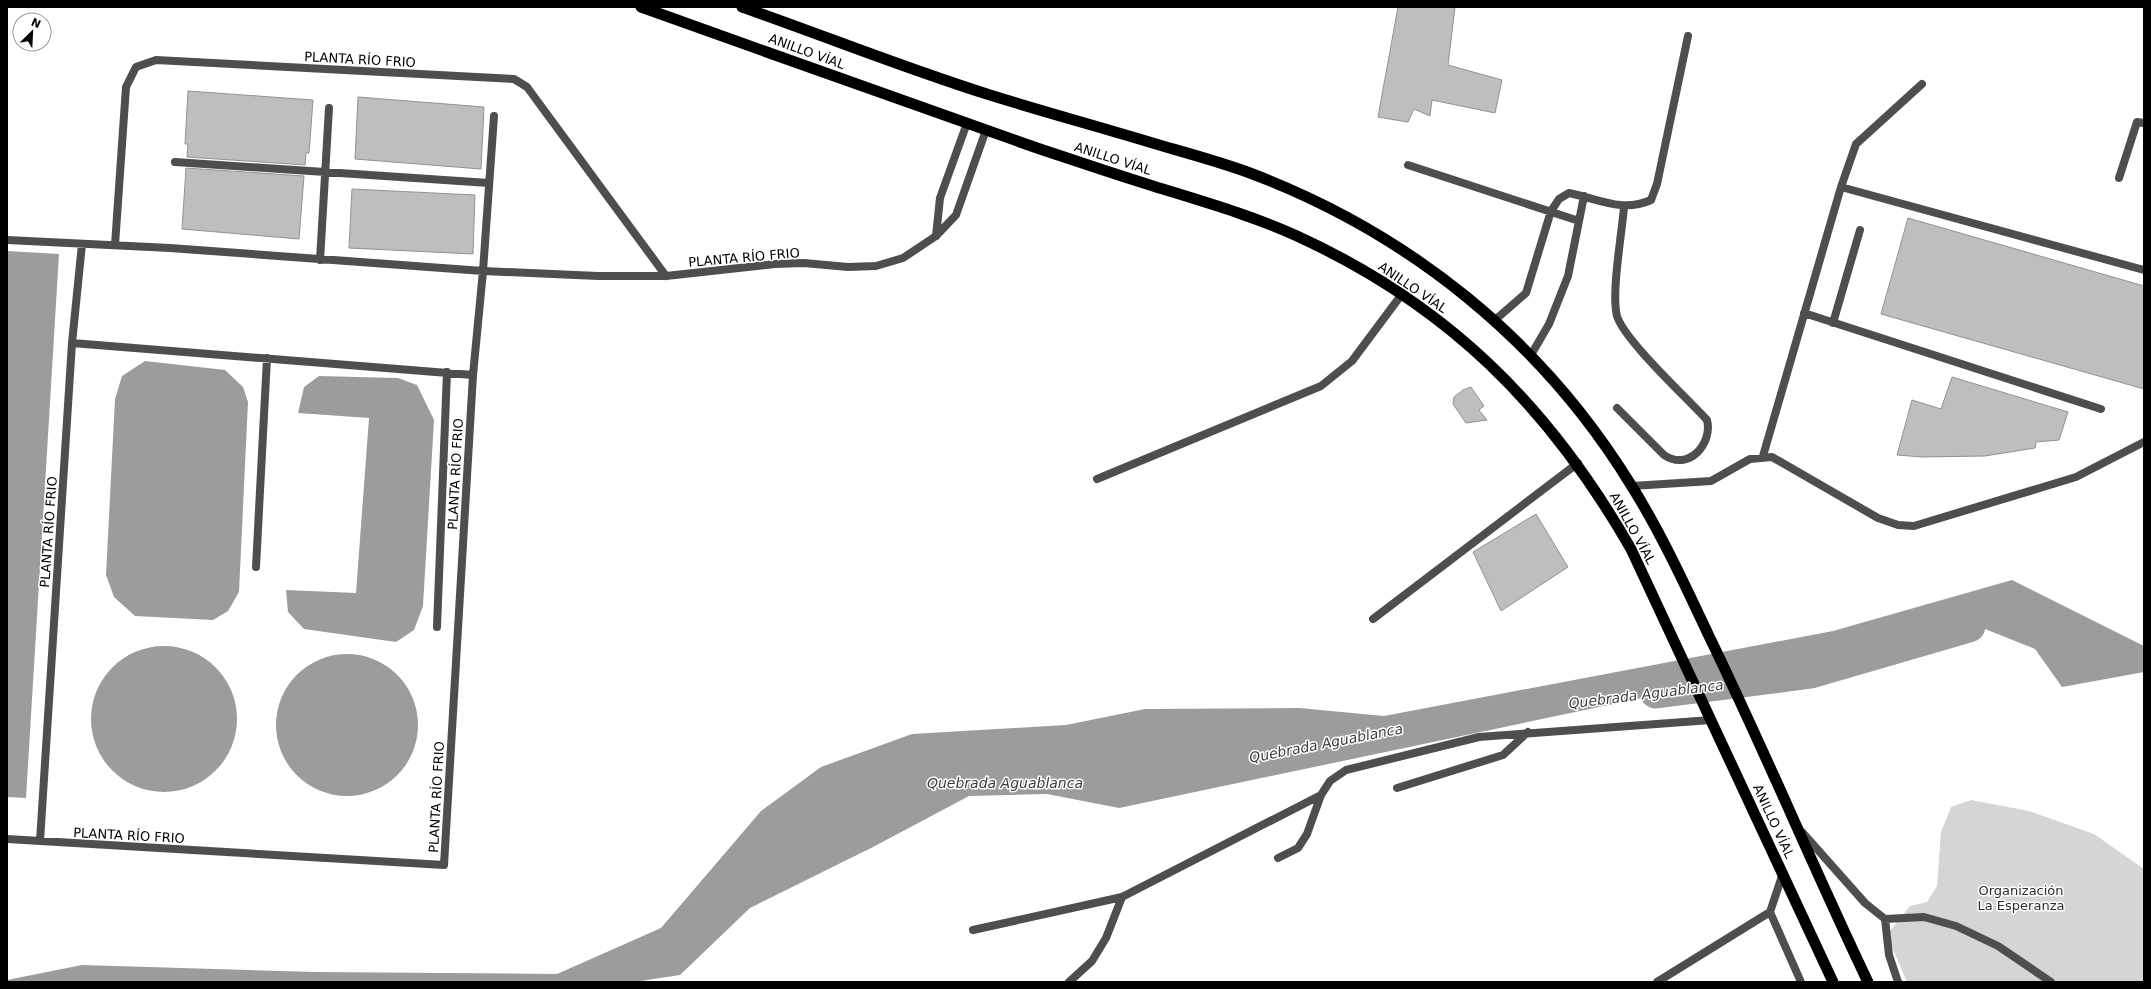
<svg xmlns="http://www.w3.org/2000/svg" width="2151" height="989" viewBox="0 0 2151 989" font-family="'DejaVu Sans',sans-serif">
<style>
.green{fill:#d5d5d5}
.water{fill:#9c9c9c}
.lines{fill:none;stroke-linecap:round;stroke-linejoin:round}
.river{stroke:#9c9c9c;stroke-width:33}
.building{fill:#bebebe;stroke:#929292}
.service{stroke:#4e4e4e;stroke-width:8}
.trunk{stroke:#000;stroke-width:11}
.labels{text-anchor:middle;stroke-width:3;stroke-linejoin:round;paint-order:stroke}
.street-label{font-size:13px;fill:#000;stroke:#fff}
.park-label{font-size:13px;fill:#2c2c2c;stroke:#fff}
.water-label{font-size:14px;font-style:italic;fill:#3d3d3d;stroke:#fff}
</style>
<rect width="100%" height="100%" fill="#fff"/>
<path class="green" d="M1971,800L2029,811L2094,834L2144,869V982H1907L1887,935L1910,906L1927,902L1937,886L1941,832L1951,807Z"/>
<path class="water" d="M7,251L59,254L26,798L7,797Z
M145,361L225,370L243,387L248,402L239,592L228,611L213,620L135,616L114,597L106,575L115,399L122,376Z
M319,376L398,378L417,385L434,420L423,606L414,630L396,642L304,629L288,612L286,590L356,593L369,418L298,413L304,387Z
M2012,580L2144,646V672L2062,687L2035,649L1980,627L1119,808L1047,794L969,796L873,847L750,908L680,975L634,982H7V980L82,965L316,972L557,974L661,928L761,811L821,767L912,734L1066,725L1145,709L1299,708L1384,716L1833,631Z
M91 719a73 73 0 1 1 146 0a73 73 0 1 1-146 0Z
M276 725a71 71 0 1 1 142 0a71 71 0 1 1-142 0Z"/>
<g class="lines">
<path class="river" d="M1656,692L1811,672L1969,626"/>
</g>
<path class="building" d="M1398,7H1455L1448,65L1502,80L1495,113L1432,100L1430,116L1414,109L1408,122L1378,117Z
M188,91L313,100L309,153H306L305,165L187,157L188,144H185Z
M358,97L484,107L481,169L355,159Z
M186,168L304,176L299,239L182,229Z
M352,189L475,195L473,254L349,248Z
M1908,218L2144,286V389L1881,314Z
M1952,377L2068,412L2059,440L2036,442L2035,448L1985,456L1922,457L1897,455L1912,400L1941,409Z
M1471,387L1484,406L1479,410L1487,420L1466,423L1453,404L1454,397L1463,390Z
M1536,514L1568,567L1501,611L1473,552Z"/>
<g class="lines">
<path class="service" d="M175,162L489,183
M1408,165L1579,221
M2119,178L2137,122L2144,123
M1841,187L2144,270
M936,236L940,198L967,123
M7,240L170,248L483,271L598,276H666L775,264L804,263L848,267L876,266L903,258L936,236L956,215L986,130
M115,245L126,87L136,67L156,60L514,79L527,87L666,276
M320,260L329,108
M1804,313L2101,409
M1495,320L1526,293L1551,211L1559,199L1569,193C1599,199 1622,213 1651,200L1657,184L1688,36
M1833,323L1860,230
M72,343L473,375
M1531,355L1549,324L1568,276L1584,196
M1617,408L1664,455C1689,472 1713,443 1707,420C1688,399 1624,340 1617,316C1611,293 1622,233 1624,207
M1763,456L1841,187L1856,144L1922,84
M1097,479L1321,386L1352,361L1402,294
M1632,486L1711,481L1750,459L1772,457L1878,518L1898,525L1914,526L2076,477L2144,442
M256,567L267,358
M1373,619L1578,463
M437,627L447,372
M1397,788L1503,755L1528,732
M1802,832L1865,903L1885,919L1924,917L1956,926L1998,946L2051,982
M7,839L444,865L473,375L483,271L494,116
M40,841L72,343L82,244
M1278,858L1298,848L1307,834L1321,795L1330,781L1346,770L1479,737L1711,720
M1783,873L1770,912L1801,982
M1885,919L1889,955L1898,982
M973,930L1122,897L1321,795
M1069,982L1092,961L1106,938L1122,897
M1657,982L1770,912"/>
<path class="trunk" d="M641,7C773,54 905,102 1037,148C1076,161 1114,174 1153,186C1201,201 1251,215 1297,236C1448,305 1549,406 1631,549L1833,982
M742,7C825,36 907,69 990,95C1048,113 1107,129 1166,147C1194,155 1223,163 1250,173C1409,233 1542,340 1631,485C1660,531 1685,585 1708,634C1764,749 1813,867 1868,982"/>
</g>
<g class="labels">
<g class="street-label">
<text transform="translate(807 51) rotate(20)" y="5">ANILLO VÍAL</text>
<text transform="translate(360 59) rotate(3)" y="5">PLANTA RÍO FRIO</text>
<text transform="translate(1113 158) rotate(18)" y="5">ANILLO VÍAL</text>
<text transform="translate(744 257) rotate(-5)" y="5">PLANTA RÍO FRIO</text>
<text transform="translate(1413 287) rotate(34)" y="5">ANILLO VÍAL</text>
<text transform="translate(455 474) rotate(-87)" y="5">PLANTA RÍO FRIO</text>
<text transform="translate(1633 528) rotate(61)" y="5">ANILLO VÍAL</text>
<text transform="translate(48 532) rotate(-86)" y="5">PLANTA RÍO FRIO</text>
<text transform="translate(436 797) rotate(-87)" y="5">PLANTA RÍO FRIO</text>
<text transform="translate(1774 821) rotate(65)" y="5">ANILLO VÍAL</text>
<text transform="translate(129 835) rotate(3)" y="5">PLANTA RÍO FRIO</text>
</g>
<g class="park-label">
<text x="2021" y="895">Organización<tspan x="2021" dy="15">La Esperanza</tspan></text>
</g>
<g class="water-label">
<text transform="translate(1646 694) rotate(-7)" y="5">Quebrada Aguablanca</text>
<text transform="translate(1326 743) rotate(-11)" y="5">Quebrada Aguablanca</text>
<text x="1005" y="788">Quebrada Aguablanca</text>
</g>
</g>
<rect width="2151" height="989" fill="none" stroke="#000000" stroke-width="16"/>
<g transform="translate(32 32) rotate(24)"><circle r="19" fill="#ffffff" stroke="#999999"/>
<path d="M0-3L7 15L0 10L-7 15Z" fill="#000000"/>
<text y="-6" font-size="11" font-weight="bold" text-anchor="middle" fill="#000000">N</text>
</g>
</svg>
